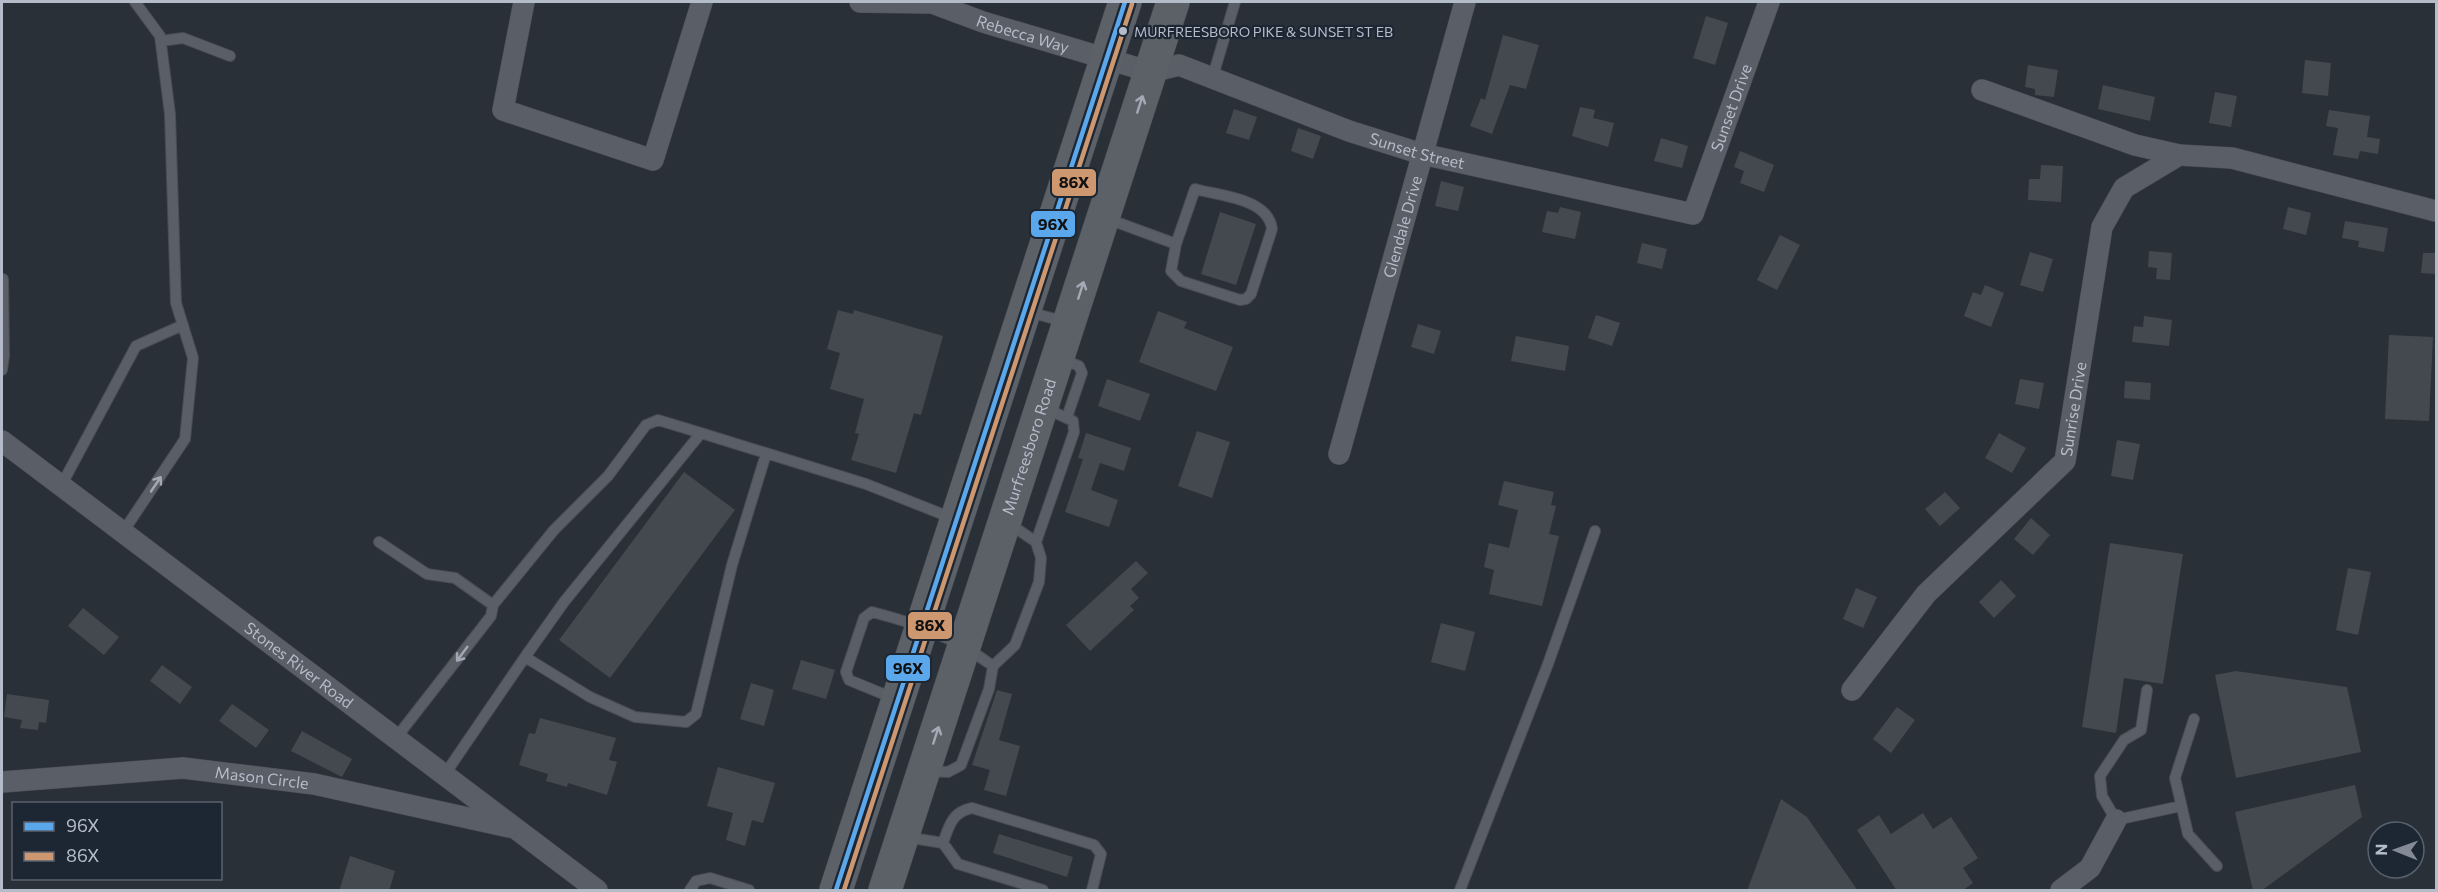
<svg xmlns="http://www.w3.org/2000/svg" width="2438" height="892" viewBox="0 0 2438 892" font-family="Commissioner,sans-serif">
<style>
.building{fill:#444950}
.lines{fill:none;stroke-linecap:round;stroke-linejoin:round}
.lane-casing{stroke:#484c53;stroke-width:12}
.street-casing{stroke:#484c53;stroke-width:22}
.primary-casing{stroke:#484c55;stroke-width:34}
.lane{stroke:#5a5e66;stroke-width:10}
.street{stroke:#5a5e66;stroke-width:21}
.primary{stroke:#5c6168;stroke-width:33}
.bus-1-casing{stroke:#1d2633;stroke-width:9}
.bus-2-casing{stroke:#1d2633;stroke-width:9}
.bus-1{stroke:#5aa8eb;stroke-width:4.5}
.bus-2{stroke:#cd976f;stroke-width:4.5}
.oneway{stroke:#a2aab6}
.oneway2{stroke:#a2a9b5}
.bus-dot{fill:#b4bcc9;stroke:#1d2633;stroke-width:2}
.labels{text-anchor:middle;stroke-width:4.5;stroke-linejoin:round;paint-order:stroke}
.bus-label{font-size:14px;fill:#b4bcc9;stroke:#1d2633;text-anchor:start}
.street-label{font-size:16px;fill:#b4bcc9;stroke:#1d2633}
.line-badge{stroke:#1d2633;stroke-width:2}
.pale-badge-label{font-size:16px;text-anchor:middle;font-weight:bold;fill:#111}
</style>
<rect width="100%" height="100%" fill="#2a3038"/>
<path class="building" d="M1706,16L1728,23L1715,65L1693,58Z
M1503,35L1539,45L1526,89L1510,85L1492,134L1470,126L1481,98L1485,100Z
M2305,60L2331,63L2328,96L2302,93Z
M2028,65L2058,70L2054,97L2035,95V89L2025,87Z
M2103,85L2155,97L2150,121L2098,109Z
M2215,92L2237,96L2231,127L2209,123Z
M1580,107L1595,110L1593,118L1614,123L1608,147L1572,136Z
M1234,109L1257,117L1249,140L1226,133Z
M2329,110L2370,116L2367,137L2380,139L2378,154L2360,151L2358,159L2333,155L2338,128L2326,126Z
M1298,128L1321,136L1313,159L1291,151Z
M1661,138L1688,146L1682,168L1654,161Z
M1740,151L1774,165L1764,192L1740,183L1744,171L1734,167Z
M2041,165L2063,166L2061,202L2028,200L2029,179H2040Z
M1441,181L1464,187L1458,211L1435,206Z
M1560,207L1581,212L1575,239L1542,232L1547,211L1558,213Z
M2288,207L2311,213L2306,235L2283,229Z
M1220,212L1256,224L1236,285L1201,274Z
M2345,221L2388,228L2384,252L2358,247L2359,241L2342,238Z
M1780,235L1800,245L1777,290L1757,280Z
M1642,243L1667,249L1662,269L1637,263Z
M2149,251L2172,253L2170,280L2156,279L2157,268L2148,267Z
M2030,252L2053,259L2043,292L2020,285Z
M2423,253H2436V274L2421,273Z
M1985,285L2004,293L1991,327L1964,316L1973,292L1981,295Z
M838,310L853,314L854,310L943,336L921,415L914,413L896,473L851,460L859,434L855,433L864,399L830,389L840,353L827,349Z
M1158,311L1187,322L1184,328L1233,347L1216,391L1139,362Z
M1596,315L1620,323L1612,346L1588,338Z
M2144,316L2172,320L2169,346L2132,342L2134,326L2143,327Z
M1418,324L1441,331L1434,354L1411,347Z
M2389,335L2433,337L2429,421L2385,419Z
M1516,336L1569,346L1565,371L1511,361Z
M1107,379L1150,394L1140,421L1098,406Z
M2020,379L2044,383L2039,409L2015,404Z
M2125,381L2151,383L2150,400L2124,398Z
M1197,431L1230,442L1212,498L1178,486Z
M1086,433L1131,448L1124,471L1100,463L1091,490L1118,500L1109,527L1065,512L1083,459L1078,458Z
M1999,433L2026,448L2012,473L1985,458Z
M2117,440L2140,444L2133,480L2111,476Z
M684,472L735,510L610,678L559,640Z
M1504,481L1554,492L1551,505L1556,506L1549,534L1559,536L1542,606L1489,594L1494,570L1484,567L1489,543L1509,548L1518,510L1498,505Z
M1945,492L1960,508L1940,526L1925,509Z
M2031,518L2050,535L2033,555L2014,539Z
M2110,543L2183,554L2163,684L2124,678L2116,733L2082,727Z
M1136,561L1148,573L1131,589L1139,598L1130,606L1134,610L1090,651L1066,625Z
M2348,568L2371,572L2358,635L2336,630Z
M2001,580L2016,596L1994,618L1979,602Z
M1856,588L1877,597L1863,628L1843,619Z
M83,608L119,637L104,655L68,626Z
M1441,623L1475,632L1465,671L1431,662Z
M801,660L835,670L826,699L792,689Z
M162,665L192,687L180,704L150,681Z
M2236,671L2347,687L2361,752L2236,778L2215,675Z
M751,683L774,690L764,726L740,719Z
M997,690L1012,694L999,740L1020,746L1006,796L984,790L990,770L972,765Z
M7,694L49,700L46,723L39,722L38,730L20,728L22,720L4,717Z
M232,704L269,730L256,748L219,721Z
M1897,707L1915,720L1891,753L1873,739Z
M540,718L616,738L609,760L617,762L607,795L568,783L567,787L546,781L548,774L519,765L529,733L535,734Z
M302,731L352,759L342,777L291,751Z
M718,767L775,783L763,823L752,820L745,846L726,840L733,813L707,806Z
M2355,785L2362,817L2261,891H2253L2235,812Z
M1781,799L1807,817L1858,891H1747Z
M1923,813L1933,829L1951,817L1978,858L1963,868L1973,883L1962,891H1897L1857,830L1879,815L1891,834Z
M999,834L1073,857L1067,877L993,853Z
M350,856L395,871L389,891H339Z"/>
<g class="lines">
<defs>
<path id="lane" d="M161,41L183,38L230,56
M1212,79L1235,2
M1195,189C1220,196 1268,198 1272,229L1251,294L1246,299L1240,300L1181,281L1171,271L1176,244Z
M1108,219L1176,244
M3,279L4,356
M1029,312L1066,322
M2,355L4,356L2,370
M1062,359L1079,366L1082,373L1067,417
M766,454L732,565L696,714L686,722L635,717L590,697L525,657L564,602L701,433L866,484L952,518
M61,486L136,346L183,325
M123,532L185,439L193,358L176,303L170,114L160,36L135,2
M379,542L427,574L455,578L493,605
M1036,542L1074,432L1073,421L1045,408
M2147,690L2141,730L2124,740L2100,776L2102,796L2116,820L2181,806
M893,698L849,680L846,672L864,618L872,612C919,624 953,637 993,666
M2194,719L2175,778L2188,834L2217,866
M396,738L491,616L493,605L554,530L608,476L646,425L658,420L701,433
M927,771L948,772L961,765L989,689L993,666L1015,645L1039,582L1041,558L1036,542L1007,522
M445,774L525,657
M906,837L943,843L958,864L1043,890
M943,843C949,826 952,812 972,808L1094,845L1101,854L1092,890
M690,890L696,881L710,878L749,890
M1460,890L1548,664L1595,531"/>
<g id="street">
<path d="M524,2L503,110L653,160L702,2"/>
<path id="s1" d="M860,2L932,3L983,22L1151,72L1179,65L1349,131L1422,154L1693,214L1769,2"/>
<path d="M1982,90L2135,145L2179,155L2232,158L2436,211"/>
<path id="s2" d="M2,441L597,890"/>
<path id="s3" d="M1339,454L1465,2"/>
<path id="s4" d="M1852,690L1926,594L2065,461L2102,227L2124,188L2179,155"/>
<path id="s5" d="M2,782L183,768L314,784L509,827"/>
<path d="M2061,890L2090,868L2116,820"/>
</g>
<g id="primary">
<path d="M836,890C930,593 1030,298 1125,2"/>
<path id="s6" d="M885,890L1173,2"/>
</g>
</defs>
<use href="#lane" class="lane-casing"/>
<use href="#street" class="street-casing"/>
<use href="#primary" class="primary-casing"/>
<use href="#lane" class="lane"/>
<use href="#street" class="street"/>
<use href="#primary" class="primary"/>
<defs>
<path id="bus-1" d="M836,890L1125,2"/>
<path id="bus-2" d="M844,890L1132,4"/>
</defs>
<use href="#bus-1" class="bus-1-casing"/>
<use href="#bus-2" class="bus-2-casing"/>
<use href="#bus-1" class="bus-1"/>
<use href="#bus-2" class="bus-2"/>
</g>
<defs><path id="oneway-shaft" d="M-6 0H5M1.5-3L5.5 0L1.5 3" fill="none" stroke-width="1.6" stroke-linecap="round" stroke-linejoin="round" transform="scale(1.5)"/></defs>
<g class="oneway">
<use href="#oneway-shaft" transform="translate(1140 104) rotate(-72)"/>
<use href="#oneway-shaft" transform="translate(1081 290) rotate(-72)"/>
<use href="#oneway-shaft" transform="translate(936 735) rotate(-72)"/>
</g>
<g class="oneway2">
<use href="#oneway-shaft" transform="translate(156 484) rotate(-56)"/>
<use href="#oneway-shaft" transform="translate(462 654) rotate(127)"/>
</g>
<circle class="bus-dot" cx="1123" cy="31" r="5"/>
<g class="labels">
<g class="bus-label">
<text x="1134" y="37">MURFREESBORO PIKE &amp; SUNSET ST EB</text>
</g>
<g class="street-label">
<text dy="6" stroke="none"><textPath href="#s1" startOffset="168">Rebecca Way</textPath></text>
<text dy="6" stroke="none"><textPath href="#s1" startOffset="980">Sunset Drive</textPath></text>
<text dy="6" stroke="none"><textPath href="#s1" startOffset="584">Sunset Street</textPath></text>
<text dy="6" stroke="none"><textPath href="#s3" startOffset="236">Glendale Drive</textPath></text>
<text dy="6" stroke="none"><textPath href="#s4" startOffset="366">Sunrise Drive</textPath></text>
<text dy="6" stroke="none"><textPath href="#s6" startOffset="466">Murfreesboro Road</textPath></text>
<text dy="6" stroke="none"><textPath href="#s2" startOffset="372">Stones River Road</textPath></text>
<text dy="6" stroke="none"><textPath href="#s5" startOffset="261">Mason Circle</textPath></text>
</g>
</g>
<g class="line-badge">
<rect x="1051" y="168" width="46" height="29" rx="6" fill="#cd976f"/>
<rect x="1030" y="210" width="46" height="28" rx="6" fill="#5aa8eb"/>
<rect x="907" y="611" width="46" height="29" rx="6" fill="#cd976f"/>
<rect x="885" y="654" width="46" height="28" rx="6" fill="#5aa8eb"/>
</g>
<g class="pale-badge-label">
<text x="1074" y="188">86X</text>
<text x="1053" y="230">96X</text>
<text x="930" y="631">86X</text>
<text x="908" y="674">96X</text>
</g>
<rect width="2438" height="892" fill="none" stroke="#b4bcc9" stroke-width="6"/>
<rect x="12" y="802" width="210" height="78" fill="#1d2633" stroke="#59626f" stroke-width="1.5"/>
<rect x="24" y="822" width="30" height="9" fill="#5aa8eb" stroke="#59626f" stroke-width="1.5"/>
<text x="66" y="832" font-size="18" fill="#b4bcc9">96X</text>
<rect x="24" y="852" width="30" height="9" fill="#cd976f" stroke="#59626f" stroke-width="1.5"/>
<text x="66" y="862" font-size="18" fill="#b4bcc9">86X</text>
<g transform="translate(2396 850) rotate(271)"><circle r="28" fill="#1d2633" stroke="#59626f" stroke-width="1.5"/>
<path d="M0-4.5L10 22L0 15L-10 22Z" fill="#848b96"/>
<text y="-9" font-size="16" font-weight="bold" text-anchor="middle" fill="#b4bcc9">N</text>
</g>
</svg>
